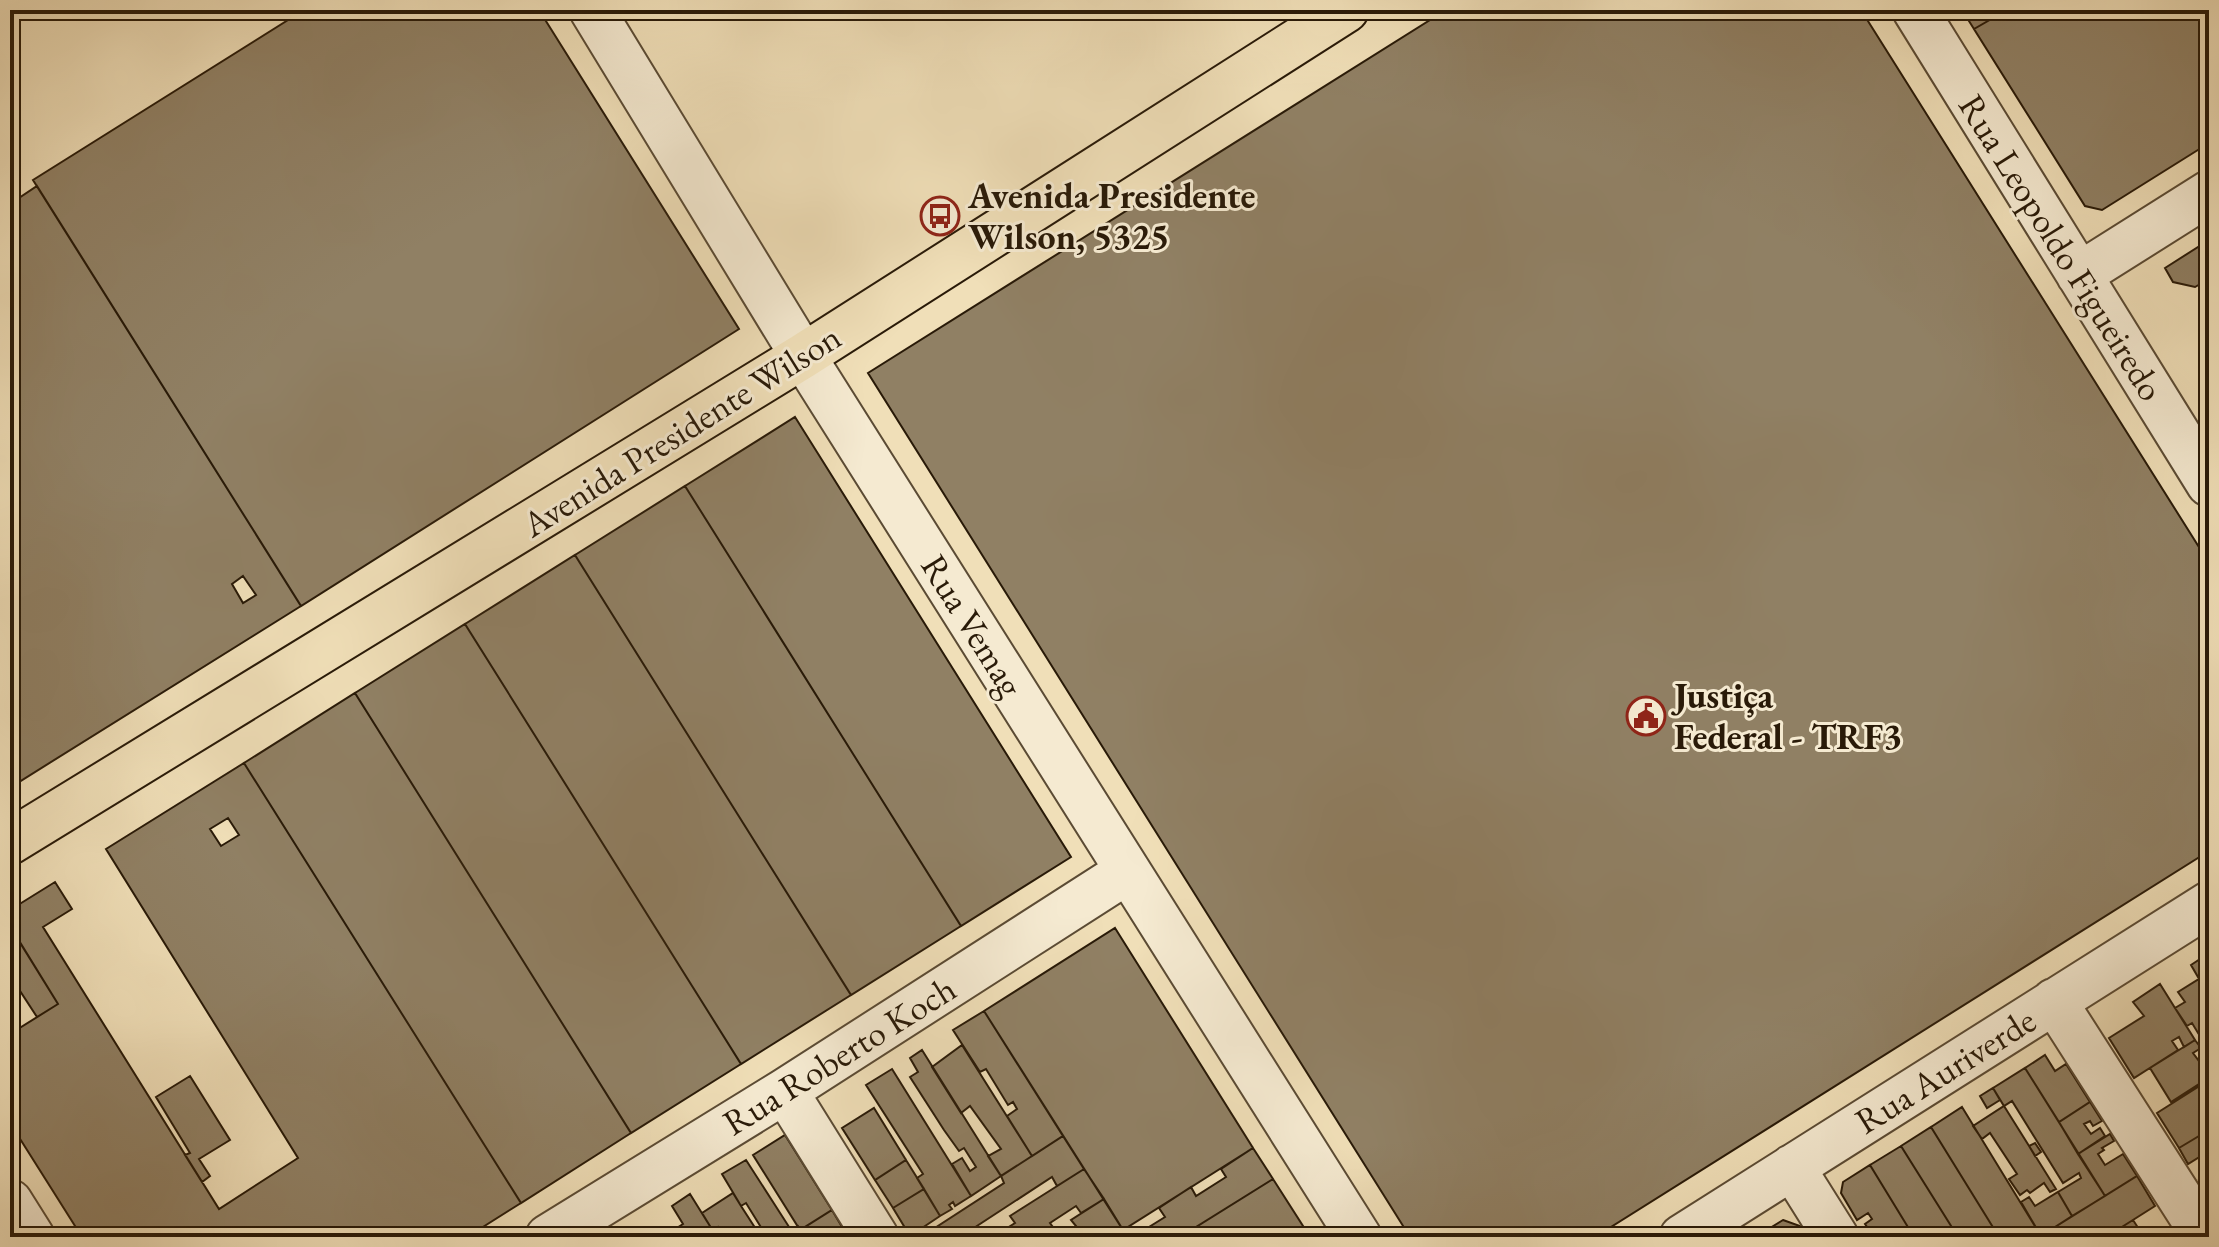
<svg xmlns="http://www.w3.org/2000/svg" width="2219" height="1247" viewBox="0 0 2219 1247" font-family="'EB Garamond',serif">
<style>
.building{fill:#908064;stroke:#291a08;stroke-width:2;fill-rule:evenodd}
.lines{fill:none;stroke-linecap:round;stroke-linejoin:round}
.minor-casing{stroke:#5b4b34;stroke-width:48}
.major-casing{stroke:#291a08;stroke-width:48}
.minor{stroke:#f5ead1;stroke-width:44}
.major{stroke:#f0dfb8;stroke-width:44}
.labels{text-anchor:middle;stroke-width:6;stroke-linejoin:round;paint-order:stroke}
.poi-label{font-size:36px;font-weight:bold;fill:#291a08;stroke:#f5ead1;text-anchor:start}
.street-label{font-size:36px;fill:#291a08;stroke:#f5ead1}
</style>
<rect width="100%" height="100%" fill="#f0dfb8"/>
<filter id="stains"><feTurbulence type="fractalNoise" baseFrequency=".0025" numOctaves="4"/><feColorMatrix values="0 0 0 0 .2 0 0 0 0 .09 0 0 0 0 .02 0 0 0 .5 -.17"/></filter>
<radialGradient id="worn" r=".72"><stop offset=".6" stop-color="#630" stop-opacity="0"/><stop offset="1" stop-color="#630" stop-opacity=".3"/></radialGradient>
<path class="building" d="M304,10H539L739,329L301,606L33,180Z
M1446,10H1861L2209,563V851L1595,1237H1410L868,373Z
M1962,10H2007L1974,29Z
M2007,10H2209V143L2102,210L2085,206L1974,29Z
M37,186L301,606L19,782L10,767V204ZM243,576L256,595L243,603L232,584Z
M2209,240V279L2195,287L2173,282L2165,268Z
M795,417L1071,857L961,926L685,486Z
M685,486L961,926L851,995L575,555Z
M575,555L851,995L741,1064L465,624Z
M465,624L741,1064L631,1133L355,693Z
M355,693L631,1133L521,1203L244,763Z
M244,763L521,1203L467,1237H82L10,1123V1034L58,1004L10,926V910L55,882L72,909L43,927L219,1209L298,1158L106,849ZM228,818L239,835L221,846L210,829Z
M10,767L19,782L10,788Z
M1115,928L1253,1148L1123,1230L984,1011Z
M14,933L58,1004L37,1017L20,991L10,998V936Z
M2209,953V996L2191,965Z
M2199,979L2209,996V1051L2192,1023L2187,1026L2175,1008L2185,1002L2178,992Z
M2160,984L2195,1040L2184,1047L2179,1037L2172,1041L2178,1050L2134,1078L2109,1038L2144,1016L2133,1002Z
M984,1011L1063,1136L1032,1156L1007,1116L1017,1109L1013,1102L1008,1105L986,1069L980,1072L953,1030Z
M2195,1040L2201,1048L2193,1053L2199,1061L2206,1056L2209,1061V1080L2207,1079L2171,1102L2150,1068Z
M962,1045L1032,1156L1001,1176L988,1156L1001,1149L970,1106L961,1113L932,1067Z
M922,1050L1001,1176L971,1196L952,1164L962,1158L970,1171L976,1167L964,1148L959,1151L944,1130L910,1077L918,1072L910,1058Z
M2045,1055L2055,1071L2066,1064L2090,1102L2059,1122L2025,1068Z
M2025,1068L2105,1196L2072,1216L2058,1192L2081,1178L2079,1173L2063,1183L2012,1101L2004,1106L1993,1088Z
M892,1069L971,1196L955,1206L953,1202L949,1205L952,1209L940,1216L917,1178L923,1174L866,1085Z
M190,1076L230,1140L199,1159L210,1176L202,1182L185,1155L190,1153L156,1097Z
M2209,1080V1130L2179,1148L2157,1113Z
M1993,1088L2000,1100L1987,1108L1980,1096Z
M2090,1102L2102,1121L2093,1126L2090,1121L2084,1124L2091,1134L2100,1128L2105,1136L2078,1154L2059,1122Z
M2004,1106L2056,1189L2050,1192L2044,1183L2030,1193L2027,1190L2020,1195L2009,1179L2017,1174L1990,1133L1982,1139L1973,1126Z
M1962,1107L2041,1236L2039,1237H1999L1931,1127Z
M874,1108L906,1160L875,1180L842,1128Z
M1931,1127L1999,1237H1958L1901,1146Z
M2209,1130V1151L2188,1164L2179,1148Z
M2110,1134L2114,1141L2102,1148L2104,1150L2098,1154L2105,1165L2123,1154L2137,1176L2105,1196L2078,1154Z
M785,1135L832,1210L800,1230L753,1155Z
M1063,1136L1084,1169L1057,1186L1052,1177L960,1237H921L1004,1183L1001,1176Z
M2035,1143L2041,1152L2035,1156L2029,1146Z
M1901,1146L1958,1237H1914L1870,1165Z
M1253,1148L1273,1179L1180,1237H1133L1165,1217L1159,1208L1191,1187L1196,1196L1226,1177L1221,1169Z
M746,1160L791,1230L798,1226L805,1237H767L746,1203L741,1206L722,1174Z
M906,1160L924,1189L893,1208L875,1180Z
M1870,1165L1914,1237H1874L1865,1224L1872,1219L1868,1213L1857,1220L1841,1193L1843,1182Z
M1084,1169L1104,1199L1081,1213L1076,1206L1050,1223L1055,1230L1044,1237H993L1015,1223L1010,1216Z
M2209,1174V1197L2199,1180Z
M2137,1176L2155,1206L2106,1237H2039Z
M1273,1179L1303,1226L1285,1237H1180Z
M924,1189L940,1216L910,1236L893,1208Z
M2058,1192L2072,1216L2041,1236L2021,1202L2029,1197L2035,1206Z
M733,1193L741,1206L761,1237H724L718,1227L713,1231L702,1213Z
M690,1194L713,1231L717,1237H676L672,1231L683,1224L672,1206Z
M1104,1199L1123,1230L1112,1237H1059L1076,1226L1071,1220Z
M832,1210L845,1232L838,1237H805L800,1230Z
M1783,1220L1800,1226L1807,1237H1765L1762,1233Z
M2133,1220L2144,1237H2106Z
M671,1229L676,1237H657Z
M1125,1229L1130,1237H1112L1123,1230Z"/>
<g class="lines">
<defs>
<path id="minor" d="M592,10L803,356L1359,1237
M1915,10L2209,484
M2079,275L2209,193
M2054,1001L2205,1237
M785,1091L876,1237
M1792,1167L1836,1237
M10,1202L32,1237
M548,1237L785,1091L1128,871
M1682,1237L2209,904"/>
<path id="major" d="M10,842L803,356L1346,10"/>
</defs>
<use href="#minor" class="minor-casing"/>
<use href="#major" class="major-casing"/>
<use href="#minor" class="minor"/>
<use href="#major" class="major"/>
</g>
<defs>
<symbol id="bus-ring" viewBox="-11 -11 22 22"><circle r="9.5" fill="#f5ead1" stroke="#8f2418" stroke-width="1.5"/><path d="M-5-6H5V4H4V6H2V4H-2V6H-4V4H-5ZM-3.5-4V0h7V-4ZM-3.5 1.2v1.5H-2V1.2ZM2 1.2v1.5H3.5V1.2Z" fill="#8f2418"/></symbol>
<symbol id="civic-ring" viewBox="-11 -11 22 22"><circle r="9.5" fill="#f5ead1" stroke="#8f2418" stroke-width="1.5"/><path d="M-.6-6.5H3V-4.5H.6V-3L4-1V1h2V6H-6V1h2V-1L-.6-3ZM-1.2 2.5V6h2.4V2.5Z" fill="#8f2418"/></symbol>
</defs>
<g fill-rule="evenodd">
<use href="#bus-ring" x="918" y="194" width="44" height="44"/>
<use href="#civic-ring" x="1624" y="694" width="44" height="44"/>
</g>
<g class="labels">
<g class="poi-label">
<text x="968" y="208">Avenida Presidente<tspan x="968" dy="41">Wilson, 5325</tspan></text>
<text x="1674" y="708">Justiça<tspan x="1674" dy="41">Federal - TRF3</tspan></text>
</g>
<g class="street-label">
<text transform="translate(2062 247) rotate(58)" y="13">Rua Leopoldo Figueiredo</text>
<text transform="translate(681 430) rotate(-32)" y="13">Avenida Presidente Wilson</text>
<text transform="translate(973 625) rotate(58)" y="13">Rua Vemag</text>
<text transform="translate(839 1055) rotate(-32)" y="13">Rua Roberto Koch</text>
<text transform="translate(1945 1070) rotate(-32)" y="13">Rua Auriverde</text>
</g>
</g>
<rect width="2219" height="1247" fill="none" stroke="#f0dfb8" stroke-width="40"/>
<rect x="12" y="12" width="2195" height="1223" fill="none" stroke="#291a08" stroke-width="4"/>
<rect x="20" y="20" width="2179" height="1207" fill="none" stroke="#291a08" stroke-width="2"/>
<rect width="100%" height="100%" filter="url(#stains)"/>
<rect width="100%" height="100%" fill="url(#worn)"/>
</svg>
